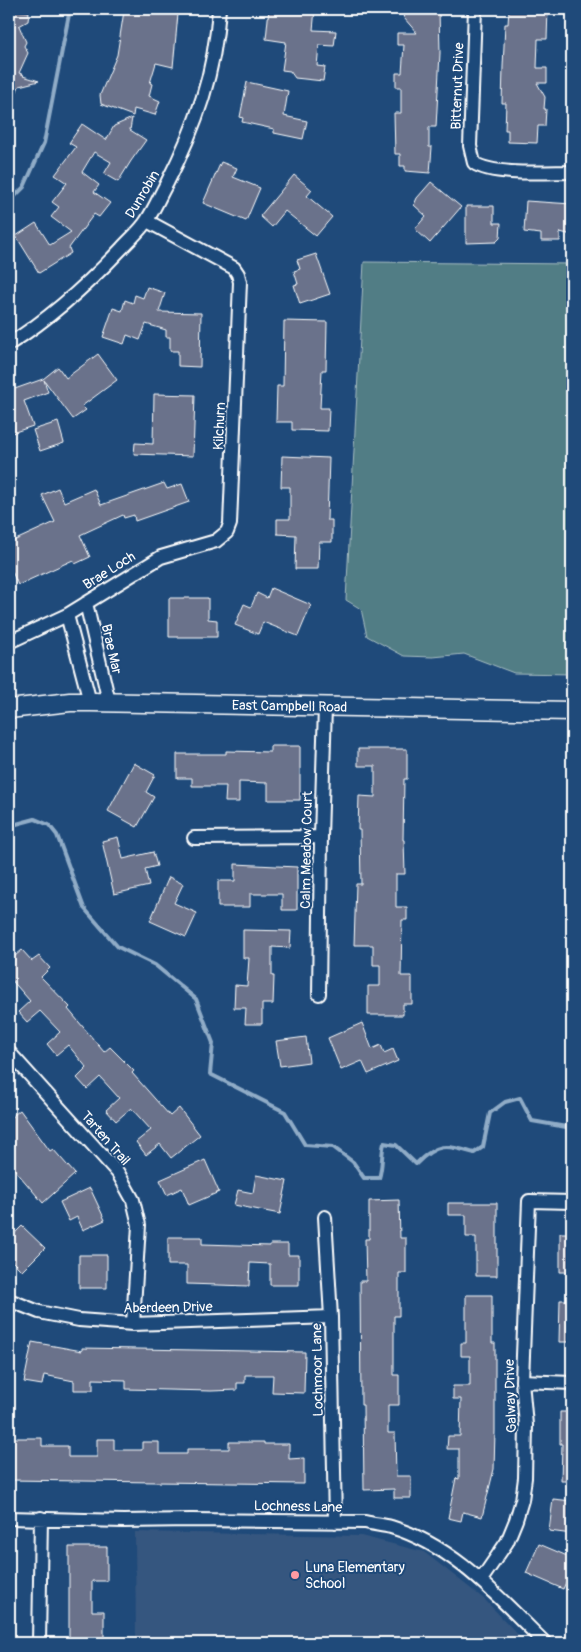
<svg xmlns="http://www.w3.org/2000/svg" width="581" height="1652" viewBox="0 0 581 1652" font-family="Pangolin,sans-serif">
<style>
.built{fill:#36567f}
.green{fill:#517d85;stroke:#a8bec2}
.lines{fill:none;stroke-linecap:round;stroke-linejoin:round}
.stream{stroke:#90acc7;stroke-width:4}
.building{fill:#6a728b;stroke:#fff}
.minor-casing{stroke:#fff;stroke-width:16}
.secondary-casing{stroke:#fff;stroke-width:21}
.minor{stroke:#1f4a7a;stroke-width:12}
.secondary{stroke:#1f4a7a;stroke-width:18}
.poi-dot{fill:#ff9aa2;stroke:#1f4a7a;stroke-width:2}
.labels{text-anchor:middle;stroke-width:4;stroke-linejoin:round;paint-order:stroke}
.street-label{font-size:14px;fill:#fff;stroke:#1f4a7a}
.poi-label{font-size:14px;fill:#fff;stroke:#1f4a7a;text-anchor:start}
</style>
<rect width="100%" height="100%" fill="#1f4a7a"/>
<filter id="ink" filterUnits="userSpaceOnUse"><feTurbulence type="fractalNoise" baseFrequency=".02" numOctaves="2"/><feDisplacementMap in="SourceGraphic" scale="10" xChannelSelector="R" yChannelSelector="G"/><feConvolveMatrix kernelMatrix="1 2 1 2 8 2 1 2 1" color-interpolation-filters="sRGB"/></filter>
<g filter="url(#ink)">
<path class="built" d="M135,1532L361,1536L424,1552L484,1599L526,1643H136Z"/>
<path class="green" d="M364,262L572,264V674L514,673L464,654L433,657L404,656L367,636L361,609L346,600Z"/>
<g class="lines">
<path class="stream" d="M9,202L24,187L44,143L70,9
M9,826L35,819L49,825L57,835L84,908L118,947L155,965L196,999L213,1043L210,1074L285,1112L305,1145L333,1147L353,1162L364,1178H379C383,1166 381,1155 384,1143L396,1145L416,1164C438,1142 446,1145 474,1153L483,1147L490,1113L505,1102L520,1098L532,1121L572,1128"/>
</g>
<path class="building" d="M9,9H20V11L29,12L28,21L19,26L26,42L24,46L28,53L19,73L24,75L23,76L39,81L19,86L9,111Z
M269,9H315L313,30L336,31L334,46L319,45L317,66L325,67L323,81L295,78L290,71L282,70L286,42L266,39Z
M401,9L439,10L440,53L436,127H429V147H432L430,173L405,171V166H400V154H395L394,113H401V87H396V73H402L404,45H397V33H417L404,18Z
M509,9H548L547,39H538L537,68H547V83H537L545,97L544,109H546L545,126H538L537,143L508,142V130H505L506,103H502L503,67L505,24H508Z
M124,11L178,14L173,67L156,63L150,83L152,84L149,96L160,101L155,115L134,109L133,116L101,104L100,95L117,55Z
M247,82L288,91L284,116L307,121L303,139L274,133V129L242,122L243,118L240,117Z
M132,118L130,130L146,140L131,161L118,182L104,174L111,162L94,152L82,172L99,185L94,192L110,203L99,217L94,214L69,248L71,253L39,273L16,236L36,223L50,245L71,232L51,217L59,207L52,202L67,183L55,175L76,147L69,143L82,124L106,140L114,126Z
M221,162L237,168L233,177L260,188L246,221L203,203Z
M294,175L312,190L307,196L332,217L316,236L285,211L272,227L260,216Z
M431,182L461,207L430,243L415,229L426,216L414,205L417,198Z
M526,201L572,204V235L560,232V241H541V234L524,232Z
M466,206H494V223H501L500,238L496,242L466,243Z
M316,254L330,294L300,304L294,285L298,284L294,271L300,269L297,260Z
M147,287L165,293L159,312L201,313L200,367L178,366V351H170V337H166V330L146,324L140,340L127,335L124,344L103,337L113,308L122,311L125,300L133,303L135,295L143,298Z
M284,321L327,322L326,370H322L320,408H329L328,431L292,430V422H276L277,386H283Z
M98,354L117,380L82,406L86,410L73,419L44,380L48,392L24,401L33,426L9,434V391L43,379L58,367L66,378Z
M154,394L195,395L193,456L134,454L135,443L153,444Z
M58,422L64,443L40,451L33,430Z
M282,456L329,458L327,520H332V542H319L318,569H295L296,535L277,534V519H290V487H281Z
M164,483L167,489L182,484L189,502L135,521L134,515L124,518L123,515L80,535L90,557L75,564L73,560L18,585L9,565V543L55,522L42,495L58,488L64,502L94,489L101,505Z
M271,588L311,605L298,636L263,622L258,634L235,625L244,604L251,607L257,593L267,598Z
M169,598H208V619L217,620V637H169Z
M270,746H300V800H268V783L239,782V802H225L226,786H192V778H177V754H226V751L270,752Z
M358,749H407V779H404L403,840H404L405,874H396V907H407V920H402L401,976H412V1004H403V1015H368V986H380V965H373V945H354L356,884H361L360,830H358L359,796L375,797V766H358Z
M134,763L155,775L146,792L154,797L137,827L108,811Z
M118,837L123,859L153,852L157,866L145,869L149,886L114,894L102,841Z
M235,864L297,867V910H282V894H250V907H218V881H235Z
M169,877L183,884L174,903L197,913L186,937L150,921Z
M243,930L291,931L290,948L272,947V976H274L273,1004H262V1024H245L246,1008H234L235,985L247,986L249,958H243Z
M22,950L32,961L39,956L50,968L41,977L70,1007L68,1009L104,1052L110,1047L134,1071L132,1073L170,1116L179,1108L200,1135L171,1158L160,1144L146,1155L136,1142L151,1130L131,1108L116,1121L106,1110L119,1098L100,1077L87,1089L77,1078L87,1068L68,1045L56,1055L47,1044L60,1032L40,1011L27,1022L18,1012L30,1001L9,977V961Z
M362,1023L372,1049L381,1045L384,1053L393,1049L398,1061L368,1074L362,1061L341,1070L328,1038Z
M306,1037L309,1062L280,1066L276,1041Z
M20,1110L50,1151L53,1149L75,1174L43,1203L9,1163V1119Z
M205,1160L219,1192L189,1205L182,1188L167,1195L160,1180Z
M256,1175L287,1181L280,1214L234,1205L238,1190L253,1193Z
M90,1188L105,1220L83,1230L77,1217L69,1221L60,1202Z
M399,1200L400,1238H406V1273H399V1316H394V1375H399V1405H388V1433H395L396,1476H411V1498H394V1489L364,1490L363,1405H361L360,1281H366L365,1239H369V1201Z
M448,1203H497V1276H476V1237H466V1215H448Z
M22,1226L45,1248L22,1271L9,1258V1239Z
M560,1233H572V1272H560Z
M168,1237H202V1244L270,1246V1244H288V1255H299V1285H270V1264L250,1263L249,1286L187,1284V1265H168Z
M79,1255H107V1288H79Z
M466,1295H492V1343H495V1431L494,1469L482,1517L463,1512L461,1521L448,1518L456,1478L459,1479V1449H447L448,1436H460L461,1399H453V1386H470V1356H461V1343H466Z
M560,1300H572V1342H559Z
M32,1342L82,1351V1348L305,1352L304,1393L272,1392L273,1375H245V1383H237V1390L211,1391L126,1389V1380L93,1379V1390H74V1381L44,1375L42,1385L24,1382Z
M560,1412H572V1481H561L562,1444H560Z
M9,1438H42V1446H68V1457H97V1439H114V1450H142V1442H159V1454H187V1449H229V1442H264V1444H289V1459L304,1458V1484L9,1480Z
M553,1499L572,1501V1534L549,1531Z
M539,1544L572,1558V1569L563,1589L526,1573Z
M69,1547H107V1581H92V1611H104V1643H69Z"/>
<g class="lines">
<defs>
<path id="minor" d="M475,9L470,146L474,163C493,176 547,172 572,172
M9,344C51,318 88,284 122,248C130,239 141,230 147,220C155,208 160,195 167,183C196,126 215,73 219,9
M86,603L109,702
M67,615L90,702
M9,642L67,615L161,557L216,541L227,532L230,524L240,282L238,274L234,268L223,262L147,221
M194,838L321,837
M319,994L321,837L325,707
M9,1052L118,1173L133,1200L139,1225L133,1324
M325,1217L331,1317L335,1522
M9,1300L39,1312L79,1320L133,1324L331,1317
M522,1381L572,1383
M9,1518L123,1521L191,1520L365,1522C373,1524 383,1525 391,1527C455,1546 499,1598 545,1643
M481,1580L507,1542L516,1520L522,1500L525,1478L526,1425L522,1381L529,1201L572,1202
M39,1643L41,1518"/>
<g id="secondary">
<path id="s1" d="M9,709L70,702H90L572,711"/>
</g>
</defs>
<use href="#minor" class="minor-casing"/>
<use href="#secondary" class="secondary-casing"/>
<use href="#minor" class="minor"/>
<use href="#secondary" class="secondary"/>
</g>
</g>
<circle class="poi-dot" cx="295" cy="1575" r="5"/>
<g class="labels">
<g class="street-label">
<text transform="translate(457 86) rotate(-88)" y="5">Bitternut Drive</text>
<text transform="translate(142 194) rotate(-59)" y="5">Dunrobin</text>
<text transform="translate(219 426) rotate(-87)" y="5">Kilchurn</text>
<text transform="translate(109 570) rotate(-32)" y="5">Brae Loch</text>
<text transform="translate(112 649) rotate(77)" y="5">Brae Mar</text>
<text dy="5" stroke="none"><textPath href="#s1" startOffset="281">East Campbell Road</textPath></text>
<text transform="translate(306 850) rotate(-89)" y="5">Calm Meadow Court</text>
<text transform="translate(106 1138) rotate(49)" y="5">Tarten Trail</text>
<text transform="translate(168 1307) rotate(-1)" y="5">Aberdeen Drive</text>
<text transform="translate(317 1370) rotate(-91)" y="5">Lochmoor Lane</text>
<text transform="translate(510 1396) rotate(-92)" y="5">Galway Drive</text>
<text transform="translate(298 1506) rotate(1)" y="5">Lochness Lane</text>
</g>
<g class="poi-label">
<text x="305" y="1572">Luna Elementary<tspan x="305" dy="16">School</tspan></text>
</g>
</g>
<rect width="581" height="1652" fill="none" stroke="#1f4a7a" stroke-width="30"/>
<rect x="15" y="15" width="551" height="1622" fill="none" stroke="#fff" stroke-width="2" filter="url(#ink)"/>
</svg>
